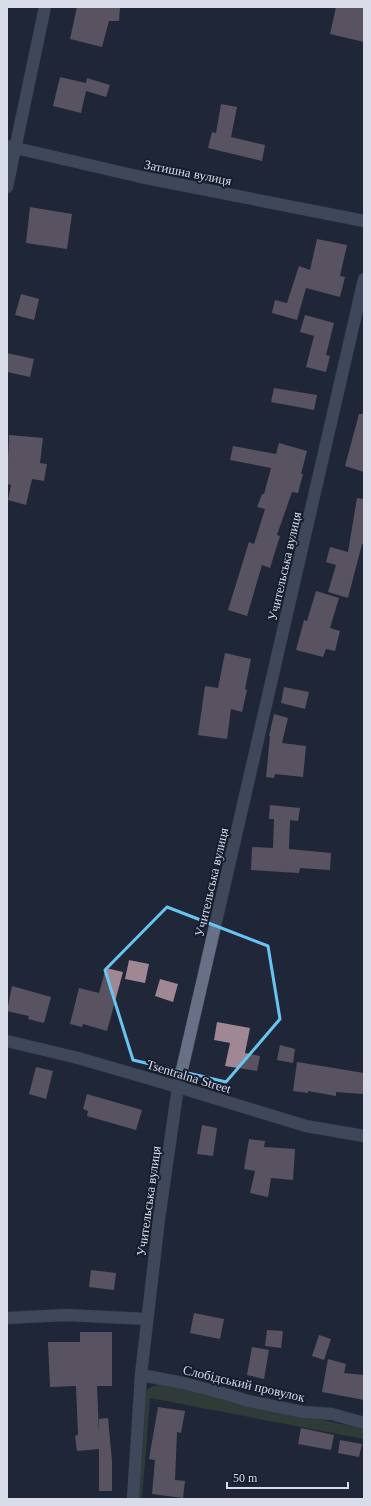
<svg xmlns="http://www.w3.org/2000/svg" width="371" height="1506" viewBox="0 0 371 1506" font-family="'Times New Roman',serif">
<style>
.green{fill:#405634}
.building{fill:#9f8793}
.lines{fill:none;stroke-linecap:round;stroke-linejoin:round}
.minor-casing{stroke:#3b414f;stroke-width:13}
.minor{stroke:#677084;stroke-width:12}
.marked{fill:none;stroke:#68c4f0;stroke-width:3;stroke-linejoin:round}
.labels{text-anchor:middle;stroke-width:4;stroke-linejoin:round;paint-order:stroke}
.street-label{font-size:13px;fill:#d8dde9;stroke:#161d2e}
</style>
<rect width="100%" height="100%" fill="#1f2738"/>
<path class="green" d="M165,1383L244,1403L364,1429V1439L150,1398L142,1499H134L144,1392L151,1387Z"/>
<path class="building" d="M77,7H120L119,21H109L102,47L70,39Z
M336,7H364V42L330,34Z
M60,77L86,83L87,78L110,85L106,97L86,91L81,113L53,106Z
M221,104L237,107L231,137L265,145L262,161L208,148L212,132L216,133Z
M30,207L72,214L67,249L26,243Z
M317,239L347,245L340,276L345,277L340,297L306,288L297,320L272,313L275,300L287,303L299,266L310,270Z
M21,294L39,299L34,320L15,315Z
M305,315L334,323L326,355L330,356L326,372L306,367L314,336L300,332Z
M7,353L34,359L30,377L7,372Z
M274,388L317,395L314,410L271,402Z
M359,414H364V472L345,466Z
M9,435L43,438L40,463L47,464L44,481L32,479L26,505L8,500L11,485L7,484Z
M279,443L307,451L301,474H303L298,493L292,492L277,535L280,536L270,568L262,565L247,616L228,610L249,542L254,544L265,509L257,507L262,494H264L271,468L230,460L233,446L276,454Z
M357,498L364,499V544H362L348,598L328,592L336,565L326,562L330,547L348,552Z
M316,591L339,598L330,628L340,631L335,651L326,649L323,657L296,650L304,620L307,621Z
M225,653L251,659L245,689L247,690L242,712L231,709L227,739L198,735L205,686L218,688Z
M284,687L309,692L305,709L281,703Z
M274,714L288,718L282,743L306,746L303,777L275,774L274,778L266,777L270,736H269Z
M270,805L300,808L298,821L290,820L289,849L331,853L330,870L300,868L299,873L251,870L252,847L273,848L274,819H269Z
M129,960L149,964L145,983L125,979Z
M106,968L123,972L107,1031L83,1024L82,1027L70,1024L79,988L99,993Z
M160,979L178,984L173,1002L155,996Z
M12,986L51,997L44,1023L28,1019L29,1016L7,1011Z
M217,1022L250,1028L245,1053L260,1056L257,1071L225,1066L230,1043L214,1040Z
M280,1045L295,1049L293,1063L277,1060Z
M297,1062L364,1073L363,1094L336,1092V1096L308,1091V1093L293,1091Z
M36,1067L53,1071L46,1099L29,1094Z
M87,1094L142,1110L136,1130L87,1116L88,1111L83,1109Z
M202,1125L217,1128L213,1156L197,1154Z
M249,1139L265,1141L264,1147L295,1149L293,1180L271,1178L268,1197L250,1193L255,1171L244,1169Z
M91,1270L116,1273L114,1290L89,1287Z
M194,1313L224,1319L220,1339L190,1333Z
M267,1330L283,1331L281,1348L265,1346Z
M80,1332H112V1386H97L99,1433V1419L108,1418L112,1461V1491H99V1449L77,1451L75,1436L78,1435L76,1386L50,1387L48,1342H80Z
M319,1335L331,1339L324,1360L312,1356Z
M252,1347L269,1350L264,1379L247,1375Z
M328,1359L346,1364L344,1373L364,1375V1400L322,1392Z
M158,1407L185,1411L181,1433L177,1432L175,1480L185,1481L183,1498L152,1494L155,1460L149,1459Z
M301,1428L334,1435L331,1450L298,1444Z
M340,1440L362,1444L359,1457L338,1453Z"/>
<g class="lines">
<defs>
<path id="minor" d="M7,146L141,177L364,221
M7,187L45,7
M7,1041L78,1058L178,1087L306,1126L364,1136
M7,1318L66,1315L147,1319
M141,1375L183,1383L222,1393L248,1401L303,1412L332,1414L364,1423
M133,1499L141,1375L159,1219L178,1087L364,279"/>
</defs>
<use href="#minor" class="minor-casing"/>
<use href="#minor" class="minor"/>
</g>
<path d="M0 0H371V1506H0ZM167,907L268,946L280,1019L226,1082L133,1060L105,970Z" fill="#1f2738" fill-opacity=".55" fill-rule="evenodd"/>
<path class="marked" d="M167,907L268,946L280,1019L226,1082L133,1060L105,970Z"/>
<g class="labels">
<g class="street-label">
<text transform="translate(188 172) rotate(11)" y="5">Затишна вулиця</text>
<text transform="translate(284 566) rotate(-77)" y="5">Учительська вулиця</text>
<text transform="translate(211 882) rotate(-77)" y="5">Учительська вулиця</text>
<text transform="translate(189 1076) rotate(17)" y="5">Tsentralna Street</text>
<text transform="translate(148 1201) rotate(-82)" y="5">Учительська вулиця</text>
<text transform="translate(244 1383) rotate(13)" y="5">Слобідський провулок</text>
</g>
</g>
<rect width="371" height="1506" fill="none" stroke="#d8dde9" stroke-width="16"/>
<path d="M227 1482v6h121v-6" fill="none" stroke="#d8dde9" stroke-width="2"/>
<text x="233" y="1482" font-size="12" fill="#d8dde9" stroke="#161d2e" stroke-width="3" paint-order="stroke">50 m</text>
</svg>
